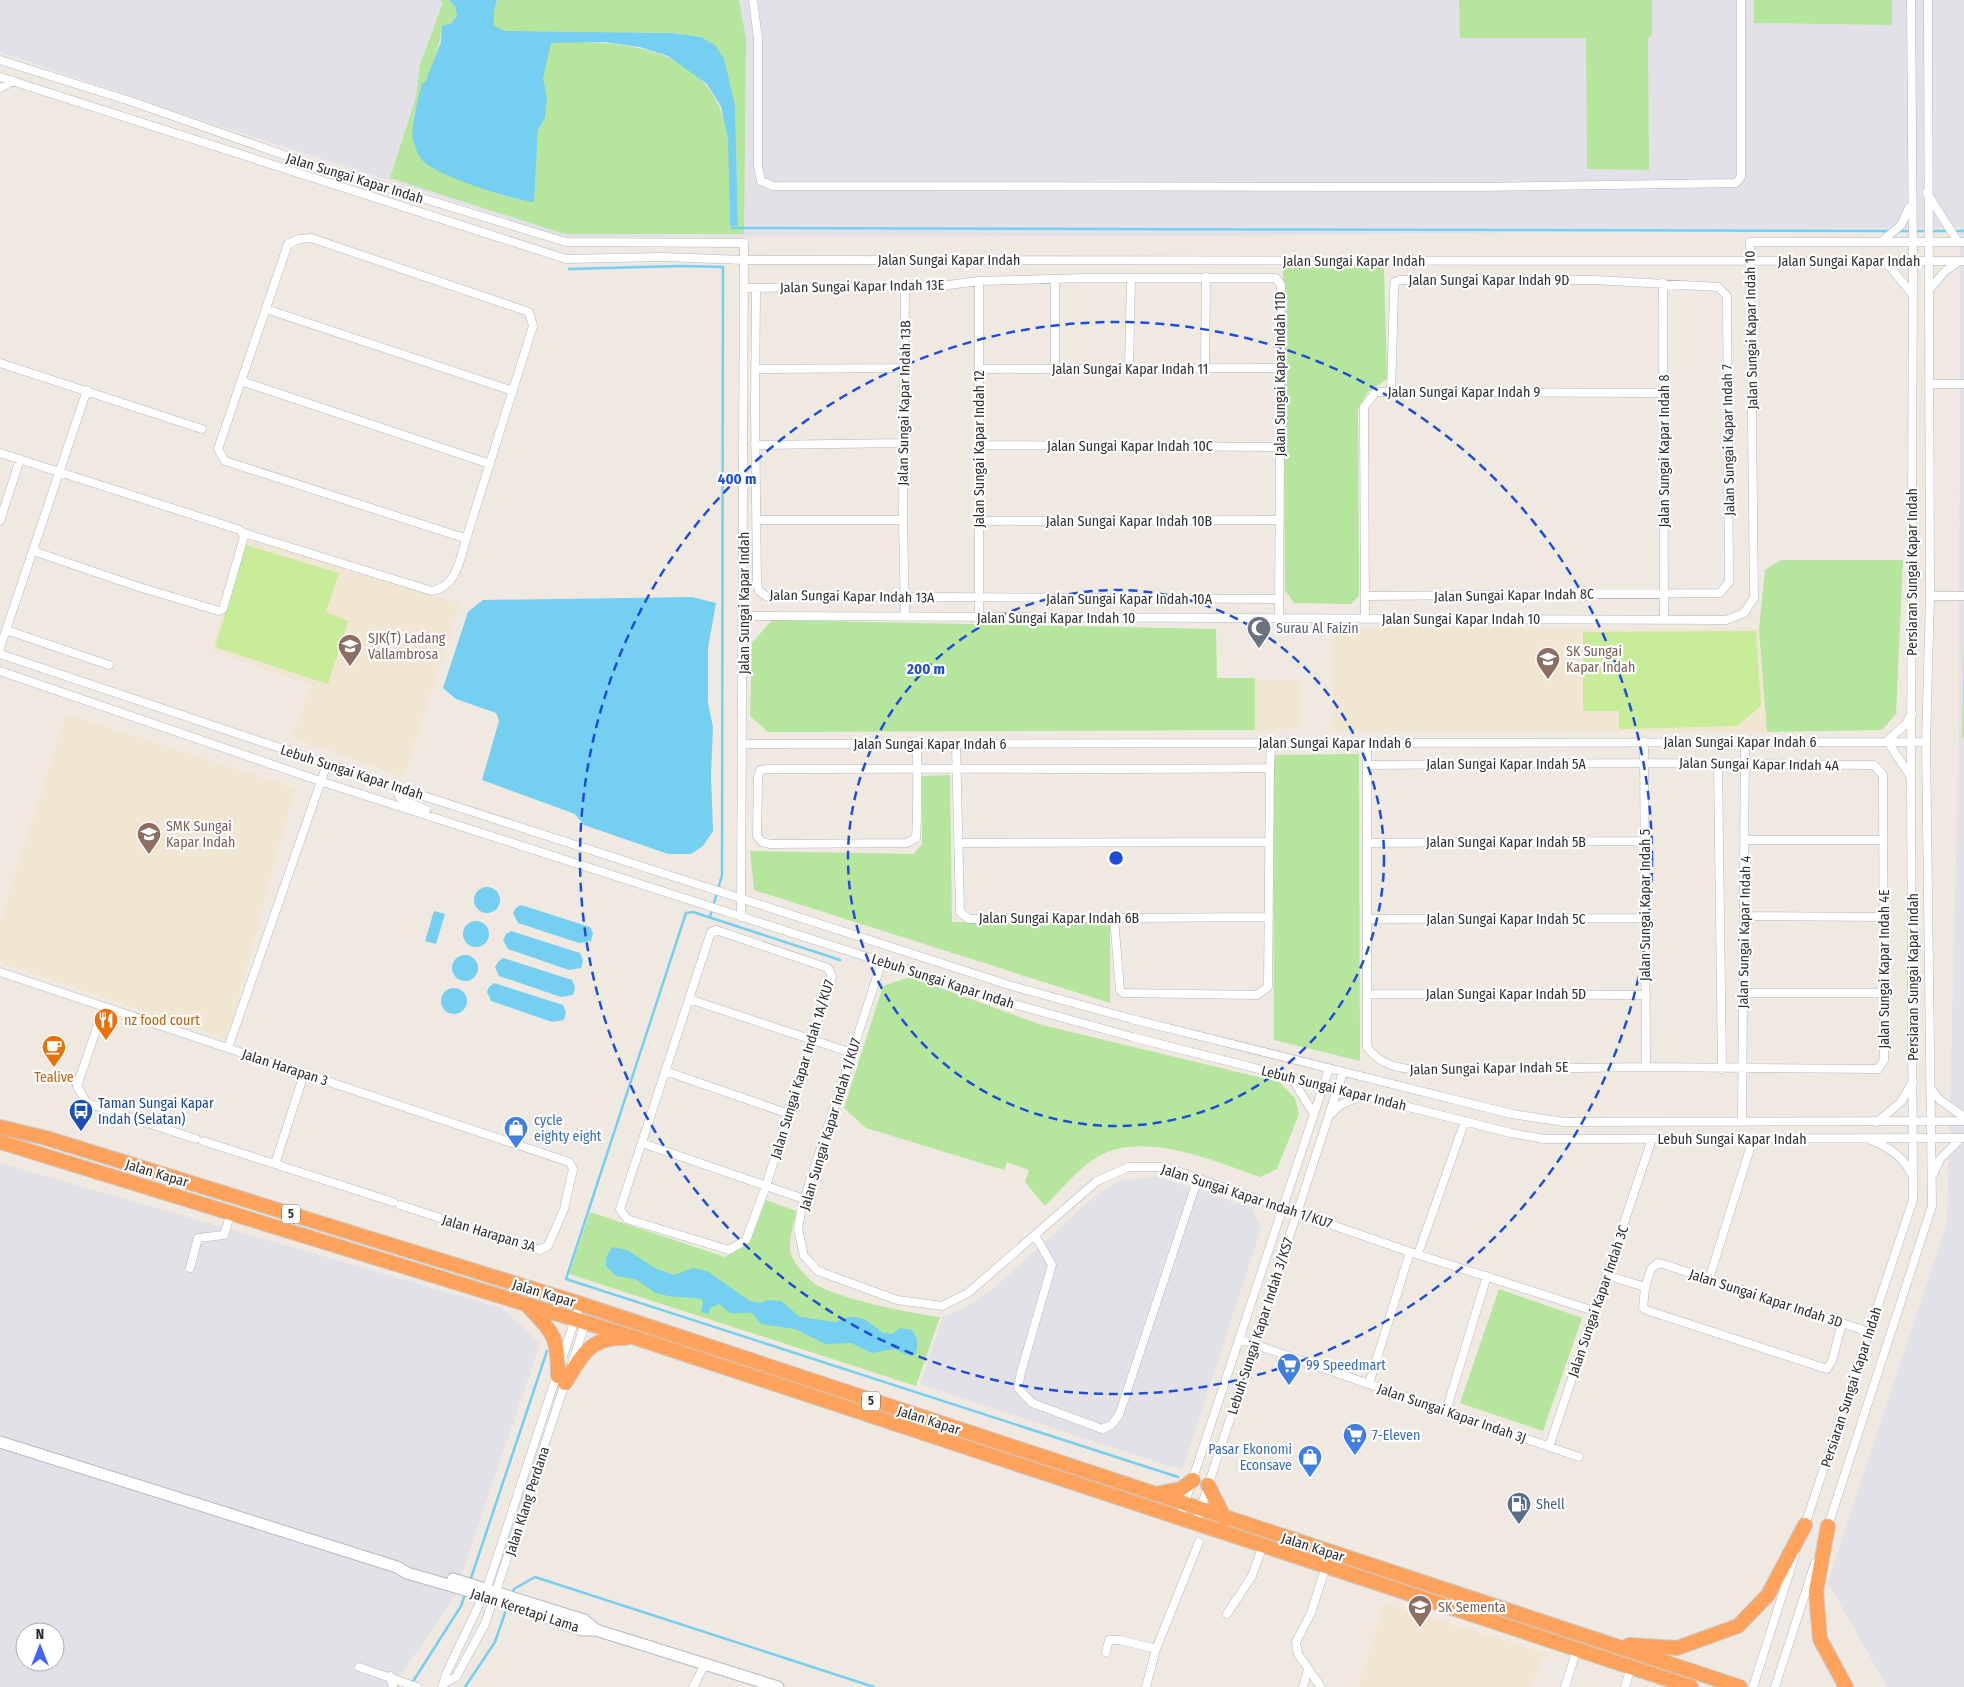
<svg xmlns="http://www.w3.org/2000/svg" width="1964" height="1687" viewBox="0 0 1964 1687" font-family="'Fira Sans Condensed',sans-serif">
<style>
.industrial{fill:#e3e1e8;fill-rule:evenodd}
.education{fill:#f0e6d1}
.green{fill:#b6e59e}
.pitch{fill:#c9ec9a}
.water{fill:#75cff0}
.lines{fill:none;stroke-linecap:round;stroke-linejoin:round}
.stream{stroke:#75cff0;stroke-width:2.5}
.street-casing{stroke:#b4b7c1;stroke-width:9}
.secondary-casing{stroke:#b4b7c1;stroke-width:13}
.highway-casing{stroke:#c9c9c9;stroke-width:16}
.street{stroke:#fff;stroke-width:8}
.secondary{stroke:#fff;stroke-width:11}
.highway{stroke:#ffa35c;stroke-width:14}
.ring{fill:none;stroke:#1d4ed8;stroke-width:2.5;stroke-dasharray:9 6}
.labels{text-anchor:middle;stroke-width:4.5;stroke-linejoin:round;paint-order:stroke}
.shield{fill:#fff;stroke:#6d6d6d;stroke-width:1}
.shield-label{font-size:12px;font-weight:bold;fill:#2e2e2e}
.street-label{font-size:14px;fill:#2e2e2e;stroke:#fff}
.worship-label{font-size:14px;fill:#5b616d;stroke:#fff;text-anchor:start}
.education-label{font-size:14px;fill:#785e54;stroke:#fff;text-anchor:start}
.food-label{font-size:14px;fill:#c56008;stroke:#fff;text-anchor:start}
.transit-label{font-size:14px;fill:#164399;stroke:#fff;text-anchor:start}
.shop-label{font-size:14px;fill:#366cbe;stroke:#fff;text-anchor:start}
.service-label{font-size:14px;fill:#4e5e75;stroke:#fff;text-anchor:start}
.centre{fill:#1d4ed8;stroke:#fff;stroke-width:2.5}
.ring-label{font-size:15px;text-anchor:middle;font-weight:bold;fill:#1d4ed8;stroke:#fff;stroke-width:4.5;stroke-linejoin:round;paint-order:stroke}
</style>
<rect width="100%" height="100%" fill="#efe9e1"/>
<path class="industrial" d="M0,0H1964V1687H1887L1828,1582L1947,1224L1959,744L1960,227L1213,236L565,237L192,117L0,52Z
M0,1163L502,1308L540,1343L454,1598L392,1687H0ZM25,1632H55V1662H25Z
M1157,1177L1252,1208L1261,1229L1182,1470L920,1384L943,1317L966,1307L991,1291L1095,1196L1118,1182L1133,1179Z"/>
<path class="education" d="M247,538L460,604L404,777L292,738L311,685L211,650Z
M1334,628L1759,629L1767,732L1333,731Z
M1255,679H1302V729L1255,730Z
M66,714L295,788L227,1039L0,962V922Z
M1385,1603L1543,1653L1531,1687H1358Z"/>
<path class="green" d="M440,0H449L455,6L457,15L452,23L442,26C440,44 434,59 429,75C425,89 411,112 413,127C415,138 420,150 423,161C453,178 499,198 534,202L538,130C552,112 542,96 543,77C543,66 548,53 551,42C627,41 714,46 728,138C732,167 727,197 731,226H738L735,105L701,37L672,33L505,31L494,27V11L497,0H739L746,40L744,234H565L390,178L416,97L420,65L443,2Z
M1459,0H1652V35L1648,38L1649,170L1587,169L1586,38H1460Z
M1754,0H1892V25L1754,23Z
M1283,265L1384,266L1387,379L1368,392L1358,409L1359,596L1351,604L1294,603L1285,590Z
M1781,560H1903L1896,714L1882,730L1767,732L1759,629L1765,570Z
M772,620L1216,629L1217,678H1255V730L768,732L750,716L752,643Z
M1964,640V738H1962Z
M1359,754L1360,1061L1274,1040L1273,755Z
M950,775L952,922H1110V1003L754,890L750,851L914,854L922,844V776Z
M910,977L1042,1025L1279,1082L1295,1098L1299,1114L1277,1169L1260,1177C1214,1161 1140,1128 1094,1159C1076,1171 1060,1191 1045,1206L1025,1182L1029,1170L1007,1162L1004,1170L866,1128L844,1108L883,986Z
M766,1200L796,1211C794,1223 789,1238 790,1249C791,1261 805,1276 814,1283C834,1298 913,1314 940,1317L916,1386L569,1274L590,1212L725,1257L751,1240Z
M1499,1289L1582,1318L1543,1431L1460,1403Z"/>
<path class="pitch" d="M246,545L339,573L326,612L348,621L328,684L215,647Z
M1756,631L1761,706L1737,726L1619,729V711H1583V632Z"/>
<path class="water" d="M449,0H497L494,11V26L505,31L672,33L701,37L716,46L724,59L735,105L738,226H730L728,139L721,106L707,84L668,56L640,47L604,42L551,43L543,78L547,98L545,118L538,130L534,202C512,200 438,176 423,161C418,156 415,146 413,140C410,125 419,98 422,83H425L441,42L442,26L452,23L457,15L455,6Z
M692,597L716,603L708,648V703L713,727L711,776L713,831L703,846L691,854H668L584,825L575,814L482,780L499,721L496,713L456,699L443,688L468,612L483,600Z
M474 900a13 13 0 1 1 26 0a13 13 0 1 1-26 0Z
M521,905L590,927L593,933L591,941L579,943L518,923L513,913L516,908Z
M434,911L445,914L436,944L425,941Z
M463 934a13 13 0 1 1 26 0a13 13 0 1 1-26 0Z
M511,931L580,953L583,960L581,968L569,970L508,949L503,940L506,934Z
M452 968a13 13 0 1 1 26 0a13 13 0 1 1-26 0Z
M503,958L572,980L575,987L573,995L561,997L499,976L495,967L498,962Z
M494,983L563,1005L566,1012L564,1020L552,1022L491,1001L487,992L489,987Z
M441 1001a13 13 0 1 1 26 0a13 13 0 1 1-26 0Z
M612,1247L627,1250L655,1268L674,1275L693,1268L707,1271L750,1301L761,1303L768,1300L781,1301L800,1317L836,1322L848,1317H857L866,1320L883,1333L892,1334L900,1328L912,1330C918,1338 919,1345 915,1355L910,1356L894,1349L872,1353L851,1343L825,1344L795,1329L761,1324L752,1313C736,1310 734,1320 720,1304L710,1308L708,1314L701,1312L703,1302L701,1299L668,1296L656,1293L635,1279L616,1276L606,1266V1258Z"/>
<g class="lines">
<path class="stream" d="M732,228L1890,231
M1898,231H1948
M1953,231H1964
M569,269L680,266L723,267L722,875L710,917
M840,960L693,912L686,913L566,1279L1178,1477
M470,1581L547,1351
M512,1595L514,1589L535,1577L874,1687
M412,1683L461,1606L465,1594
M465,1687L495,1642L507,1607"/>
<defs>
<path id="street" d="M753,0L758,39V166L761,181L773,186L1479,187L1736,183L1741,177V0
M0,60L130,101L307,163L566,242L744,243L741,917
M0,77L566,259L662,257L744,260L1964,261
M0,88L13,81
M1927,193L1958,242
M311,238L529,312L533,326L467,536L461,537L225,461L218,449L288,244L299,239Z
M1881,242L1901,225L1909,208
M1885,261L1913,295
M1663,283L1664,620
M905,286L903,520L905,617
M744,288L941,286L979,281L1085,278H1276L1281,285L1279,618
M756,288L755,408L757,583L759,591L766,596L1279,599
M1929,290L1945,271L1960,261
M266,309L513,391
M0,363L202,429
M1205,368L1206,277
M755,369L905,368
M979,369L1281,368
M1055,369V279
M1129,369L1131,278
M241,381L490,464
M1930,384H1964
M755,445L904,443
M979,445L1280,447
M0,453L240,530L244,537L223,609L219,611L139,587L33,551
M757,520H903
M0,521L20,459
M979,521L1280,520
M244,533L432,591C458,586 460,558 467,536
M1365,596L1720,593L1729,582L1727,296L1718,287L1595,280H1399L1395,282L1394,291L1391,392
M1930,596H1964
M744,616L1726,620L1744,613L1754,598L1750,242H1964
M979,617V281
M1365,619L1364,407L1376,392L1663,393
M6,630L109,665
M0,648L87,390
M0,654L399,788L1012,986L1132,1019L1512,1114L1564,1122L1964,1121
M0,671L320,781L1010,1003L1132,1037L1511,1133L1544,1139L1964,1138
M1887,741L1911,777
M1887,741L1906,724L1912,713
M1644,742L1646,1067
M1367,743V1047C1382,1068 1403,1069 1427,1070L1646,1067L1878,1069L1884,1060L1883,775L1874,765L1645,763L1368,765
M743,744L1926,742
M917,744C917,775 918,807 916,838L907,843L770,844L762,842L757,836L758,777L760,770L768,769C935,768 1103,770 1270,768L1268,987L1257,995L1123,993L1120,990L1114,918
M956,744L960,912L969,919L1269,917
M1718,765L1722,1069
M1270,768L1271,743
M399,788L398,793L400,798L426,810
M1745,840H1883
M958,843L1269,842
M1368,843L1645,841
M1745,916L1884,917
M1367,919L1645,918
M716,930L828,968L832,976L766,1186L746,1240L729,1250L627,1219L620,1209L711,932Z
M882,961L802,1206L798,1229L804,1256L818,1271L897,1300L942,1306L968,1293L1097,1181L1129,1167H1165L1410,1252L1594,1311
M0,972L569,1162L573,1169L564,1209L548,1246L539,1250L400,1205
M1743,993H1883
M1367,994L1646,995
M689,999L852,1053
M104,1007L77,1086L87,1103L196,1139
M228,1048L327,764
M665,1071L789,1114
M1291,1077L1314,1114
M1930,1088L1940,1100L1964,1117
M1331,1114L1340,1105L1363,1095
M1742,1122L1745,742
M1877,1122L1901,1102L1913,1081
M1871,1140C1889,1147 1904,1157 1912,1175
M203,1141L393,1202
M642,1143L804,1199
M275,1164L304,1074
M1934,1173L1940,1159L1961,1138
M1035,1235L1052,1265L1021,1372L1018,1388L1032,1403L1102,1429L1111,1425L1119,1415L1198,1178
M1418,1254L1465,1121
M190,1268L198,1238L224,1235L231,1213
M1606,1275L1645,1287L1651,1269L1658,1263L1663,1264L1869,1332
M1709,1279L1753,1139
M1645,1287L1643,1308L1646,1310L1827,1369L1832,1361L1842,1323
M1239,1339L1579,1457
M572,1364L586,1320
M1369,1384L1410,1252
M1446,1411L1487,1276
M1549,1447L1652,1139
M1180,1517L1329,1069
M1196,1523L1343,1072
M1804,1528L1913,1200L1911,778L1913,261L1911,0
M1827,1529L1932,1206L1926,742L1930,596L1928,0
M1227,1614L1252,1576L1263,1545
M1106,1652L1109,1640H1120L1156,1649
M359,1667L417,1687
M390,1676L393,1687
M445,1683L456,1677L485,1624L566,1380
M442,1687L447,1672L487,1588L580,1304
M693,1687L705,1664
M1146,1687L1156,1649L1199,1542
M1303,1687L1308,1669
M1321,1687L1298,1654L1296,1642L1311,1613L1326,1566
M1565,1687L1577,1649
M1625,1687L1631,1667
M1753,1687L1795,1555
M1775,1687L1815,1563"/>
<path id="secondary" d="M0,1442L397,1567L407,1573L476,1593L582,1630H596L778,1687
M453,1579L584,1620L596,1630"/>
<path id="highway" d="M0,1127L46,1138L578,1303L1740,1687
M0,1142L639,1339L1691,1687
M526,1304C554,1334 558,1335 558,1376
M565,1383C582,1355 590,1337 625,1338
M1208,1485L1225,1519
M1155,1494L1181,1489L1193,1480
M1828,1526L1816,1591L1820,1639L1846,1687
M1629,1645L1677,1648L1738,1626L1768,1595L1805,1525"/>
</defs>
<use href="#street" class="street-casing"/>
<use href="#secondary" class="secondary-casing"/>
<use href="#highway" class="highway-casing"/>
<use href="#street" class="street"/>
<use href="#secondary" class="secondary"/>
<use href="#highway" class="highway"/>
</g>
<g class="ring">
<circle cx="1116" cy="858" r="268"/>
<circle cx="1116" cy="858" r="536"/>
</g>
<defs>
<symbol id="mosque-pin" viewBox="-11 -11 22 30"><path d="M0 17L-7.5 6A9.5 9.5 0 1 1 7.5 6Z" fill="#6b7280" stroke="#fff"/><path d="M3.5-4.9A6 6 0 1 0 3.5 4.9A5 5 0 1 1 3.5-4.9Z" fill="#fff"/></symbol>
<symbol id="school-pin" viewBox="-11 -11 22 30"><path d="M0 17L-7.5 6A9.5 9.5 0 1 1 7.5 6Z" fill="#8d6e63" stroke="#fff"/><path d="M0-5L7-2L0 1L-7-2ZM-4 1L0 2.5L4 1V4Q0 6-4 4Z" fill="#fff"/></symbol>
<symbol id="restaurant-pin" viewBox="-11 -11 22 30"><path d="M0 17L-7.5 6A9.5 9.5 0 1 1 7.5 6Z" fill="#e8710a" stroke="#fff"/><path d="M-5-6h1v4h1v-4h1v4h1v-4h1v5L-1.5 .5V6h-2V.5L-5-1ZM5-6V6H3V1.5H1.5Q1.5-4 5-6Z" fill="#fff"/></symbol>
<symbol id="cafe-pin" viewBox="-11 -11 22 30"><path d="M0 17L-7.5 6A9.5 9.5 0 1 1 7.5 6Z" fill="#e8710a" stroke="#fff"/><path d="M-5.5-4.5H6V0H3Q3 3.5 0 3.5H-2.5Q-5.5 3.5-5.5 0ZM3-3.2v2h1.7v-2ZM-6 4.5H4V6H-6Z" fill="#fff"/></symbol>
<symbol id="bus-pin" viewBox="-11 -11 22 30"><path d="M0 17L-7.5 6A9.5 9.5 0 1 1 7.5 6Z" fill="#1a4fb4" stroke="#fff"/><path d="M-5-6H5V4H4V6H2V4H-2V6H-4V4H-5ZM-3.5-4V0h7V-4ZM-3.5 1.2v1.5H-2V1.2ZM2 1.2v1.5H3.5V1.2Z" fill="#fff"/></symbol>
<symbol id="shop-pin" viewBox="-11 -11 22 30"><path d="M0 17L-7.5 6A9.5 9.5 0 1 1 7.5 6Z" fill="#3f7fe0" stroke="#fff"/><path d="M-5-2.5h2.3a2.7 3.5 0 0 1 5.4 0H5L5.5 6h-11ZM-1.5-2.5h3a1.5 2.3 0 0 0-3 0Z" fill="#fff"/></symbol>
<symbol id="supermarket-pin" viewBox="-11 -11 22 30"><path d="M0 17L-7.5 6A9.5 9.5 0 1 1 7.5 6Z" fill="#3f7fe0" stroke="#fff"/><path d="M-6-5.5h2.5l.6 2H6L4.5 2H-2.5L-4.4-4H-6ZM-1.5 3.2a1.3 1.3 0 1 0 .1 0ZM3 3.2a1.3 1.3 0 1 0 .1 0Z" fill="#fff"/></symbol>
<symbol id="fuel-pin" viewBox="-11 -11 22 30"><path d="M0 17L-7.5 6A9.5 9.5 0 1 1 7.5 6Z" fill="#5c6f8a" stroke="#fff"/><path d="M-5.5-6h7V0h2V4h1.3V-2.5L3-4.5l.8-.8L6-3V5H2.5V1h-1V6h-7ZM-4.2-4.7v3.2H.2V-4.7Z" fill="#fff"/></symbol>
</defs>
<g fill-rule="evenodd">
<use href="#mosque-pin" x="1245" y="614" width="28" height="38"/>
<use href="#school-pin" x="336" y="632" width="28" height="38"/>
<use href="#school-pin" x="1534" y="645" width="28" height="38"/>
<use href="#school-pin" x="135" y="820" width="28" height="38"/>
<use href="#restaurant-pin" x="92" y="1006" width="28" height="38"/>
<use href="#cafe-pin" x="40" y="1033" width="28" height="38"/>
<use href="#bus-pin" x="67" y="1097" width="28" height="38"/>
<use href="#shop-pin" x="502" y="1114" width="28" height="38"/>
<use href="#supermarket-pin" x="1275" y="1351" width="28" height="38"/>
<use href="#supermarket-pin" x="1341" y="1421" width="28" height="38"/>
<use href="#shop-pin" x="1296" y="1443" width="28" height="38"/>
<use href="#fuel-pin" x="1505" y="1490" width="28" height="38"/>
<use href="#school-pin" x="1406" y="1593" width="28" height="38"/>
</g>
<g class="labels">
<g class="shield">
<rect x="282" y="1204.5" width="18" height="19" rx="4"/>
<rect x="862" y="1391.5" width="18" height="19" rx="4"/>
</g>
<g class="shield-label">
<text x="291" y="1218">5</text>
<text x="871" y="1405">5</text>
</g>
<g class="street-label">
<text transform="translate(355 178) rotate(17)" y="5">Jalan Sungai Kapar Indah</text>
<text x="949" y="265">Jalan Sungai Kapar Indah</text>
<text x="1354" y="266">Jalan Sungai Kapar Indah</text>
<text x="1849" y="266">Jalan Sungai Kapar Indah</text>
<text x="1489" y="285">Jalan Sungai Kapar Indah 9D</text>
<text transform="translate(862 286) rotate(-1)" y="5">Jalan Sungai Kapar Indah 13E</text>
<text transform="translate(1751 330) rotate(-91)" y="5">Jalan Sungai Kapar Indah 10</text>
<text x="1130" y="374">Jalan Sungai Kapar Indah 11</text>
<text transform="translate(1280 374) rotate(-90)" y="5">Jalan Sungai Kapar Indah 11D</text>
<text x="1464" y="397">Jalan Sungai Kapar Indah 9</text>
<text transform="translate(904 403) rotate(-89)" y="5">Jalan Sungai Kapar Indah 13B</text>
<text transform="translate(1728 440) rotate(-91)" y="5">Jalan Sungai Kapar Indah 7</text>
<text x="1130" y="451">Jalan Sungai Kapar Indah 10C</text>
<text transform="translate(979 449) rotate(-90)" y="5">Jalan Sungai Kapar Indah 12</text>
<text transform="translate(1664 451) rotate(-90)" y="5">Jalan Sungai Kapar Indah 8</text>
<text x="1129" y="526">Jalan Sungai Kapar Indah 10B</text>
<text transform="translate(1912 572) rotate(-90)" y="5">Persiaran Sungai Kapar Indah</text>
<text transform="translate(1514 595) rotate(-1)" y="5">Jalan Sungai Kapar Indah 8C</text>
<text transform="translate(852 596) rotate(1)" y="5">Jalan Sungai Kapar Indah 13A</text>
<text x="1129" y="604">Jalan Sungai Kapar Indah 10A</text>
<text transform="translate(744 603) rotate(-90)" y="5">Jalan Sungai Kapar Indah</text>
<text x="1056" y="623">Jalan Sungai Kapar Indah 10</text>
<text x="1461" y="624">Jalan Sungai Kapar Indah 10</text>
<text x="1740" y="747">Jalan Sungai Kapar Indah 6</text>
<text x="1335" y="748">Jalan Sungai Kapar Indah 6</text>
<text x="930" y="749">Jalan Sungai Kapar Indah 6</text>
<text x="1506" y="769">Jalan Sungai Kapar Indah 5A</text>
<text transform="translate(1759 764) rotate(1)" y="5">Jalan Sungai Kapar Indah 4A</text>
<text transform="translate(352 772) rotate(18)" y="5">Lebuh Sungai Kapar Indah</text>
<text x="1506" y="847">Jalan Sungai Kapar Indah 5B</text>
<text transform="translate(1645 905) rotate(-90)" y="5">Jalan Sungai Kapar Indah 5</text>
<text x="1059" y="923">Jalan Sungai Kapar Indah 6B</text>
<text x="1506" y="924">Jalan Sungai Kapar Indah 5C</text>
<text transform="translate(1744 932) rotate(-89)" y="5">Jalan Sungai Kapar Indah 4</text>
<text transform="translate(1884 969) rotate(-90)" y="5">Jalan Sungai Kapar Indah 4E</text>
<text transform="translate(1913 977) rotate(-90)" y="5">Persiaran Sungai Kapar Indah</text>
<text transform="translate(943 981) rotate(18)" y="5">Lebuh Sungai Kapar Indah</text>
<text x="1506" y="999">Jalan Sungai Kapar Indah 5D</text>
<text transform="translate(285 1067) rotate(18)" y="5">Jalan Harapan 3</text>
<text transform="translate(1489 1068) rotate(-1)" y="5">Jalan Sungai Kapar Indah 5E</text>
<text transform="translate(802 1069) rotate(-73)" y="5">Jalan Sungai Kapar Indah 1A/KU7</text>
<text transform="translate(1334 1088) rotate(14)" y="5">Lebuh Sungai Kapar Indah</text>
<text transform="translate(830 1124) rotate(-73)" y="5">Jalan Sungai Kapar Indah 1/KU7</text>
<text x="1732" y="1144">Lebuh Sungai Kapar Indah</text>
<text transform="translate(157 1173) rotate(17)" y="5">Jalan Kapar</text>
<text transform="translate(1247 1196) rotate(18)" y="5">Jalan Sungai Kapar Indah 1/KU7</text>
<text transform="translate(489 1233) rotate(17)" y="5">Jalan Harapan 3A</text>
<text transform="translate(544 1293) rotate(17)" y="5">Jalan Kapar</text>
<text transform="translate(1766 1298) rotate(18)" y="5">Jalan Sungai Kapar Indah 3D</text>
<text transform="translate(1598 1301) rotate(-71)" y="5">Jalan Sungai Kapar Indah 3C</text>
<text transform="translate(1260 1326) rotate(-72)" y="5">Lebuh Sungai Kapar Indah 3/KS7</text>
<text transform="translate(1851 1387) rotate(-72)" y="5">Persiaran Sungai Kapar Indah</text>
<text transform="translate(1452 1413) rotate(19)" y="5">Jalan Sungai Kapar Indah 3J</text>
<text transform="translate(929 1420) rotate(18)" y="5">Jalan Kapar</text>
<text transform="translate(527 1501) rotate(-72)" y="5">Jalan Klang Perdana</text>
<text transform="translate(1313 1547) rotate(18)" y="5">Jalan Kapar</text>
<text transform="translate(525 1610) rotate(18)" y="5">Jalan Keretapi Lama</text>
</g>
<g class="worship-label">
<text x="1276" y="633">Surau Al Faizin</text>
</g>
<g class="education-label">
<text x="368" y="643">SJK(T) Ladang<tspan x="368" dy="16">Vallambrosa</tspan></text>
<text x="1566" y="656">SK Sungai<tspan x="1566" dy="16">Kapar Indah</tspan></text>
<text x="166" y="831">SMK Sungai<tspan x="166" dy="16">Kapar Indah</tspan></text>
<text x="1438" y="1612">SK Sementa</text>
</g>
<g class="food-label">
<text x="124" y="1025">nz food court</text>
<text x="54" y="1082" text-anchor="middle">Tealive</text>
</g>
<g class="transit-label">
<text x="98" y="1108">Taman Sungai Kapar<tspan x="98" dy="16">Indah (Selatan)</tspan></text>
</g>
<g class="shop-label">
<text x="534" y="1125">cycle<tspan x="534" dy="16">eighty eight</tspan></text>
<text x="1306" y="1370">99 Speedmart</text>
<text x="1372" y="1440">7-Eleven</text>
<text x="1292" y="1454" text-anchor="end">Pasar Ekonomi<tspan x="1292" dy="16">Econsave</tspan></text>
</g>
<g class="service-label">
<text x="1536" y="1509">Shell</text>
</g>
</g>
<circle cx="1116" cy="858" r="8" class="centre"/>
<g class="ring-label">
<text x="737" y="484">400 m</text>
<text x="926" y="674">200 m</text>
</g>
<g transform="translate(40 1647)"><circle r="24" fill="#ffffff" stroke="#ababab"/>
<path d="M0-4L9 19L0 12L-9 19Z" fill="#4264fb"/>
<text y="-8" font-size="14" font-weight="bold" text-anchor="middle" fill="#2e2e2e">N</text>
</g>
</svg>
